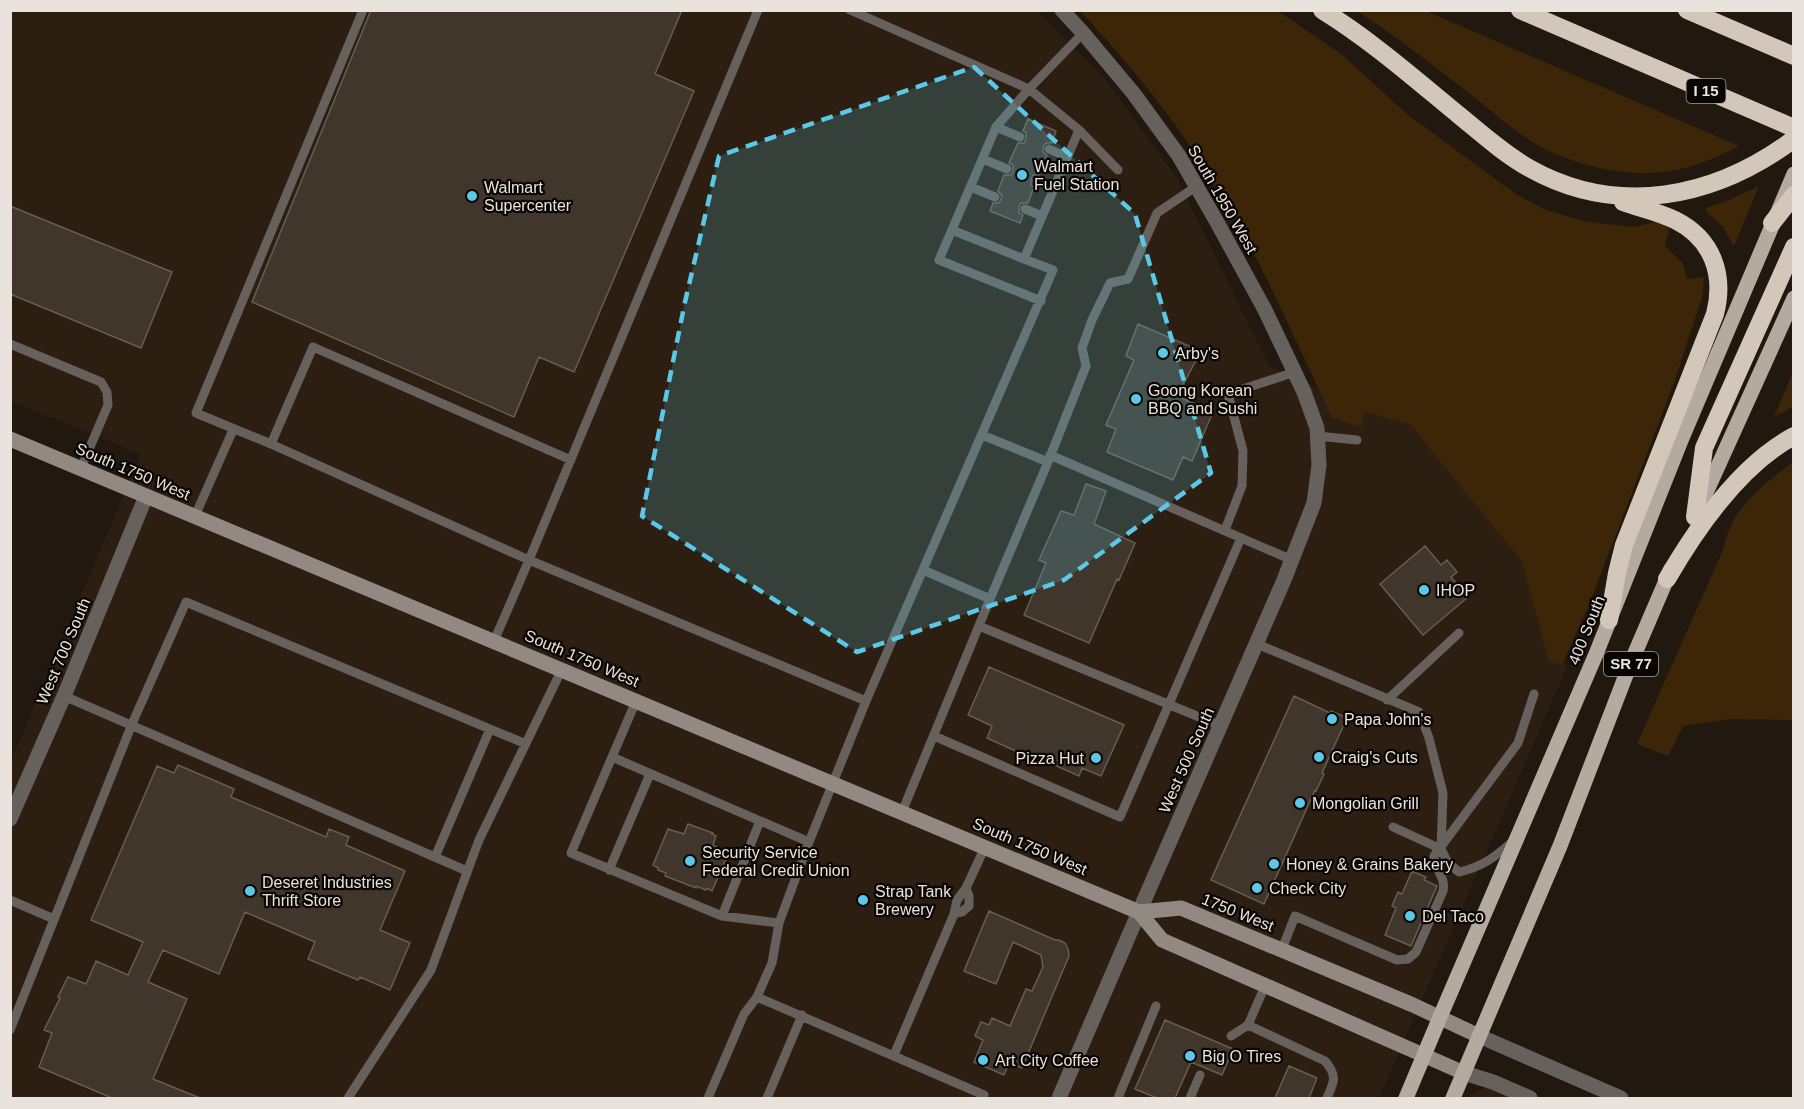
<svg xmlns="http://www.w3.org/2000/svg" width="1804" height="1109" viewBox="0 0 1804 1109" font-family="Helvetica,sans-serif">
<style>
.built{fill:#2c1f11}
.green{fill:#3d2607}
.building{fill:#40362c;stroke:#675d51;stroke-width:1.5}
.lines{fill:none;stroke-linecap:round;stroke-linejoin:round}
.service{stroke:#66615c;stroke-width:9}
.minor{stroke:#66615c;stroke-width:15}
.tertiary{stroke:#66615c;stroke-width:15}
.secondary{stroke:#928a82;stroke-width:15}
.primary{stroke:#b4aa9f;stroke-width:15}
.motorway{stroke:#d3c7ba;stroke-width:18}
.marked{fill:#5bc8e7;fill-opacity:0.2;stroke:#5bc8e7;stroke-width:4.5;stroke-dasharray:12 8;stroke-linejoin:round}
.poi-dot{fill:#5bc8e7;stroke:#080503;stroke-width:2}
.labels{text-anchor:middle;stroke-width:4.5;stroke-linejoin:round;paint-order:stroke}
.shield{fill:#080503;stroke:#a6a09c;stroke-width:1.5}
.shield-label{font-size:15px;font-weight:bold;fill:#eae3dd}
.poi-label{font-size:16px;fill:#eae3dd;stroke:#080503;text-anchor:start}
.street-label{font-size:16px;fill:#eae3dd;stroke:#080503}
</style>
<rect width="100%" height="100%" fill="#21190f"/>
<path class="built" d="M14,11H1037L1105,79L1178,180L1269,366L1365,411L1411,424L1522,562L1567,667L1379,1098H11V761L141,454L11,401L10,18Z
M1485,1088H1492L1516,1098H1467L1471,1095Z"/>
<path class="green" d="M1080,11H1278L1341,54L1408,115L1516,194L1546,210L1588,222L1633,227L1656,222L1670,225L1665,246L1683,263L1687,279L1704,277L1703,294L1674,383L1589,605L1562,665L1549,661L1522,562L1411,425L1365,411L1361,426L1359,427L1332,417C1297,344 1265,269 1224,199C1184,131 1134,68 1080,11Z
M1357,11H1426L1739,146C1712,160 1680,173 1649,173C1614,174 1575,164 1543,148C1517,135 1494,112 1470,94C1433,65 1396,36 1357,11Z
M1759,186L1734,246L1723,227L1706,211V208L1729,200Z
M1793,372V407L1774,417Z
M1793,462V720L1730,719L1683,726L1668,756L1637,744L1723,550C1726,539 1729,528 1735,518C1749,495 1772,478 1793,462Z"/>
<path class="building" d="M371,10H682L655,74L694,91L574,372L539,357L514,417L252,302Z
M1028,119L1056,131L1052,143H1046L1043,147V152L1047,155L1039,175H1033L1031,179V185L1034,187L1028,203H1021L1019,207V213L1023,215L1020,223L990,211L993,203H999L1001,199L1002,196L998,191L1004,175H1011L1013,171V165L1009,163L1018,143H1024L1026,139V133L1023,131Z
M10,206L172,272L141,348L10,294Z
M1138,324L1201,351L1177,396L1213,412L1192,461L1183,457L1173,480L1107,452L1116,429L1106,425L1134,360L1126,356Z
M1086,484L1106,491L1094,524L1135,543L1119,580L1117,579L1089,643L1024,615L1046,563L1039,560L1061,511L1074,515Z
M1425,546L1441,565L1447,560L1457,572L1451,577L1468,597L1423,635L1380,584Z
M989,667L1124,725L1101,776L1082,768L1079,776L1023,751L1022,754L987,738L992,726L968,715Z
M1294,696L1330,713L1331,711L1347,718L1322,773L1324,774L1316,791L1315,790L1264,904L1211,880Z
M178,765L234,789L231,797L326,837L329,829L349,837L346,845L405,871L380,930L410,943L390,990L360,977L358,980L308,959L315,942L245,912L219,974L163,950L148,982L187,999L153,1079L200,1098H112L39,1067L52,1033L44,1030L60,998L58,997L68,977L86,984L96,961L128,975L143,942L91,920L157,766L174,773Z
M688,824L713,833L712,834L716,836L713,845L728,854L712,891L707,888L706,890L696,886V888L665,876L666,873L658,870V868L653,865L668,829L684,834Z
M1412,871L1426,877L1424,880L1437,886L1411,946L1385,935L1396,908L1392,906L1398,892L1402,894Z
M989,911L1055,940H1059L1065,943L1068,949L1069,956L1022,1068L1009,1063L1004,1075L974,1062L983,1040L975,1036L981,1022L989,1025L992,1018L1010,1026L1026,989L1032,991L1043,967L1041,955L1013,942L996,984L964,971Z
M1165,1020L1233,1049L1222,1075L1191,1062L1175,1098H1157L1135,1089Z
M1289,1066L1317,1078L1309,1098H1275Z"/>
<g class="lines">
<path class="service" d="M363,10L196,413L271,444L529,560L866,701L1053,270L1024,259L1079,130
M850,10L1029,89L1079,130L1118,170
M996,127L1020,137
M1049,149L1067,157
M983,159L1007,169
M1037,181L1054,188
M971,187L995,197
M1025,209L1042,216
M952,230L1024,259
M1041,301L939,260L996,127L1029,89L1083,33
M10,344L101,382L107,392L108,405L81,468
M1317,436L1357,440
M271,444L313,347L571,460
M1050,455L1292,560
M1048,462L1086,366L1082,348L1092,320L1110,283L1128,279L1157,213L1197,186
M195,516L233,430
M1225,530L1242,486L1243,451L1228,394L1295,372
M923,570L990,599L1048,462L982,435
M979,626L1221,726
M494,641L529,560L758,10
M1257,644L1419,712L1429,738L1443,793L1441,849L1448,863L1459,872C1482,867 1495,857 1512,842
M64,696L467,871
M1387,700L1459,633
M636,701L612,757L809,842
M866,701L809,842L779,923L772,963L757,997L984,1095L983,1098
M934,736L1120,817L1241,538
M612,757L571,853L722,916L779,923
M902,812L990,599
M1393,827L1441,849
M435,857L490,729
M609,870L650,774
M10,900L54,919
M954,914L962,912L969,906V896L966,888
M722,916L760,821
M1282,949L1295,916L1397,960L1408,959L1416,952L1443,891C1446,876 1434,870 1434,856L1518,743L1534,694
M1248,1025L1325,1061C1338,1076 1334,1082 1327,1098
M10,1030L132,724L186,602L526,744
M1231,1036L1248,1025L1265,986
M894,1055L954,914L957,900L966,888L985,847
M348,1098L431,970L479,840L562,669
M708,1098L744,1014L757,997
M767,1098L802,1015
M1118,1098L1156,1006
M1190,1098L1200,1075"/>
<path class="minor" d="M10,819L64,696L146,496
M1059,1098L1139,912"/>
<path class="tertiary" d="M1062,10L1083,33L1134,94L1179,156L1218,224L1265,310L1304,392L1317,428L1319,465L1314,503L1284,580L1139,912
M1479,1036L1621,1098
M1464,1073L1493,1082L1530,1098"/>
<path class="secondary" d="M10,439L1139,912L1162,940L1464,1073
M1139,912L1181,908L1413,1005L1479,1036"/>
<path class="primary" d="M1700,506L1794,298
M1406,1098L1440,1017L1596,654L1682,438L1794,174
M1453,1098L1560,846L1629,667L1671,569"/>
<path class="motorway" d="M1322,10C1372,41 1415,79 1460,116C1482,134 1504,154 1529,168C1618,218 1715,198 1794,139
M1520,10L1794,128
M1687,10L1794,56
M1772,223L1794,195
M1695,517L1704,448L1794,247
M1667,579C1696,529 1741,464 1794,436
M1609,620L1617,573L1624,545L1715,314C1725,275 1713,239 1675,220C1659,212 1640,208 1623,202"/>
</g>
<path class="marked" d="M974,67L1135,214L1211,473L1064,580L857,652L642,516L685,302L719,156Z"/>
<g class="poi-dot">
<circle cx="1022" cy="175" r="6"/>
<circle cx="472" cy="196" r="6"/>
<circle cx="1163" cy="353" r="6"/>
<circle cx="1136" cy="399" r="6"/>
<circle cx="1424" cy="590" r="6"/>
<circle cx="1332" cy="719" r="6"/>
<circle cx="1319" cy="757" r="6"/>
<circle cx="1096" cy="758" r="6"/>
<circle cx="1300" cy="803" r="6"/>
<circle cx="690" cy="861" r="6"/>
<circle cx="1274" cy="864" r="6"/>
<circle cx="1257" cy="888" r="6"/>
<circle cx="250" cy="891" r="6"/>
<circle cx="863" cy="900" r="6"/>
<circle cx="1410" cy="916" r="6"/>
<circle cx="1190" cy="1056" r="6"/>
<circle cx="983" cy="1060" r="6"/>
</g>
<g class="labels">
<g class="shield">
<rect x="1686.5" y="79" width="39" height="24" rx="4.5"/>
<rect x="1604" y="652" width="54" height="24" rx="4.5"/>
</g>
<g class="shield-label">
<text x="1706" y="96">I 15</text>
<text x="1631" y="669">SR 77</text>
</g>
<g class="poi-label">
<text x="1034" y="172">Walmart<tspan x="1034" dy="18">Fuel Station</tspan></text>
<text x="484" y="193">Walmart<tspan x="484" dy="18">Supercenter</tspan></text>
<text x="1175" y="359">Arby's</text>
<text x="1148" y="396">Goong Korean<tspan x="1148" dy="18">BBQ and Sushi</tspan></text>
<text x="1436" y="596">IHOP</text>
<text x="1344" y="725">Papa John's</text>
<text x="1331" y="763">Craig's Cuts</text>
<text x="1084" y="764" text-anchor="end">Pizza Hut</text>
<text x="1312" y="809">Mongolian Grill</text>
<text x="702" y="858">Security Service<tspan x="702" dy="18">Federal Credit Union</tspan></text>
<text x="1286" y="870">Honey &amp; Grains Bakery</text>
<text x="262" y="888">Deseret Industries<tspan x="262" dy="18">Thrift Store</tspan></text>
<text x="1269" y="894">Check City</text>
<text x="875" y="897">Strap Tank<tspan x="875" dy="18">Brewery</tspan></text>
<text x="1422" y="922">Del Taco</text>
<text x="1202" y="1062">Big O Tires</text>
<text x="995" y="1066">Art City Coffee</text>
</g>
<g class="street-label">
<text transform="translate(1223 199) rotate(60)" y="6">South 1950 West</text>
<text transform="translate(133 471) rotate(23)" y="6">South 1750 West</text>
<text transform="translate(1586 630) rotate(-68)" y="6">400 South</text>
<text transform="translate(63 651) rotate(-67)" y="6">West 700 South</text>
<text transform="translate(582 658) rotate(23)" y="6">South 1750 West</text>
<text transform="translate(1186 760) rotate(-66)" y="6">West 500 South</text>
<text transform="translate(1030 846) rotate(23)" y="6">South 1750 West</text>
<text transform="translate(1238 912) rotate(22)" y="6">1750 West</text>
</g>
</g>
<rect width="1804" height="1109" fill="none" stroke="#eae3dd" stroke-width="24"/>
</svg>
